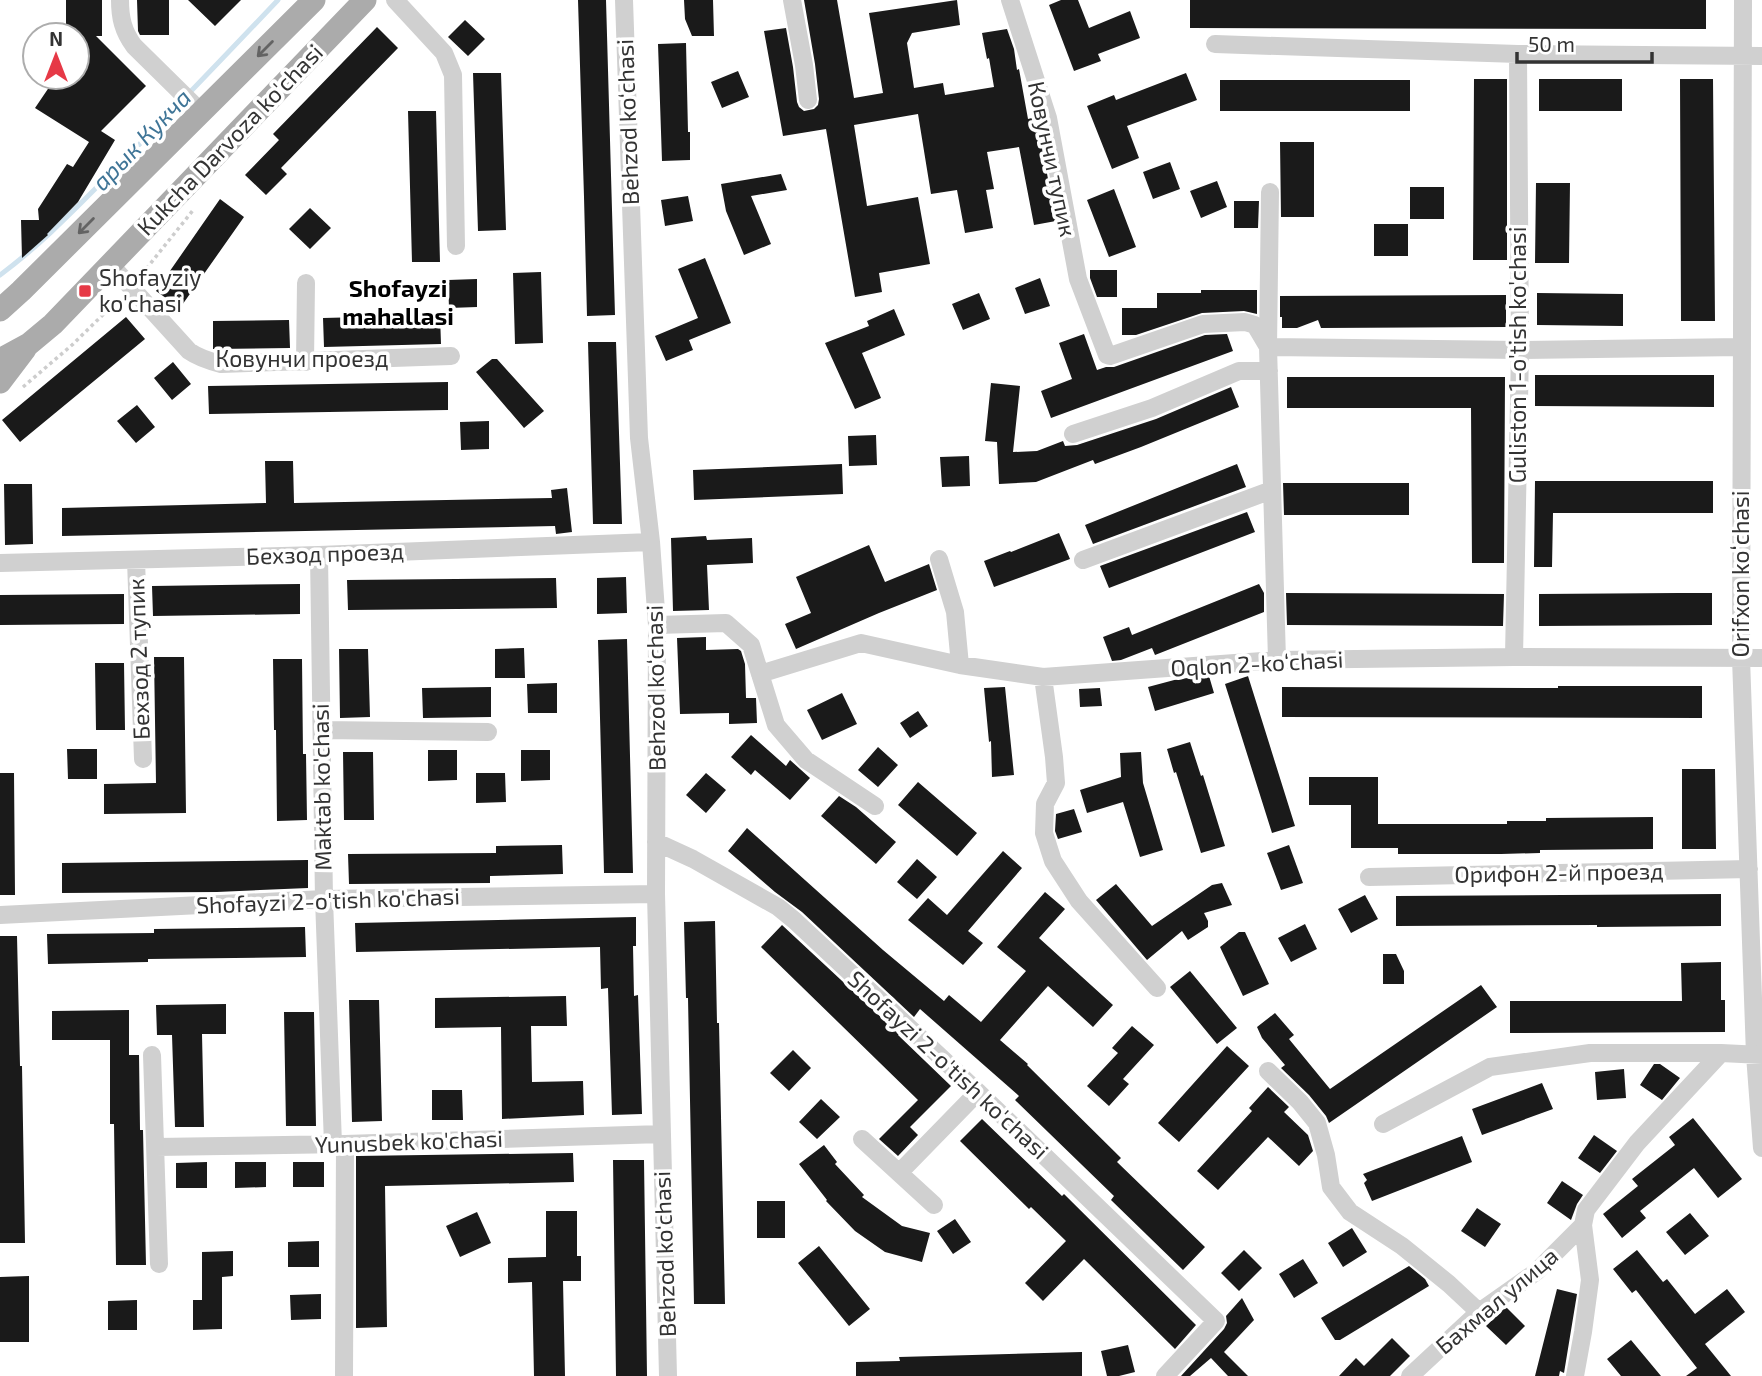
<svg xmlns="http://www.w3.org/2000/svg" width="1762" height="1376" viewBox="0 0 1762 1376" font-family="'Exo 2',sans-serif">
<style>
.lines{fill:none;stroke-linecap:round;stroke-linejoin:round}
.stream{stroke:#cfe2ee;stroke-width:5}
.building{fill:#1a1a1a}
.path{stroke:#cdcdcd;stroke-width:3.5;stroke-dasharray:3.5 3.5;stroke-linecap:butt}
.minor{stroke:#d0d0d0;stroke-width:18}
.major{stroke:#ababab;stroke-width:23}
.oneway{stroke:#636363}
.poi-dot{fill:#e63946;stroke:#fff;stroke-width:2.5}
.labels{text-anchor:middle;stroke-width:7;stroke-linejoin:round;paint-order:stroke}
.street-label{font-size:23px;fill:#333;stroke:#fff}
.poi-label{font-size:23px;fill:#333;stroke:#fff;text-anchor:start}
.water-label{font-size:24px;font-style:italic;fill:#3f7597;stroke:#fff}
.neighbourhood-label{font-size:24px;font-weight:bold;fill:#000;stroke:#fff}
</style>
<rect width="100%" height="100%" fill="#fff"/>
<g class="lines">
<path class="stream" d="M0,275C42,244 77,207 114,170C170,114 224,57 278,0"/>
</g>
<path class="building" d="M66,0H102V36H96L146,86L101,131L115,140L78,202L47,234L48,235L22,258L21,220H39L38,209L67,164L73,167L89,142L35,108L56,77H77V35H66Z
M137,0H169V35H140L138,31Z
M188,0H241L215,26Z
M578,0H606L615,315L587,316L584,197Z
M684,0H713L714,36H692L685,19Z
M804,0H837L854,98L883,93L869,13L957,0L960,25L912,33L907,43L914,88L943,83L945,95L994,87L989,58L987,59L982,33L1007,29L1014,49L1017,70L1019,69L1028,119L1036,117L1037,121L1056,221L1034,225L1019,147L987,152L994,189L986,190L993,228L965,233L957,190L931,194L918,114L854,125L867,206L918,197L930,264L879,273L882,292L855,297L826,129L783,136L764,31L786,28L793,67L797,102L799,107L804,111L814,109L818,105L819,99L815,64Z
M1061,0H1078L1089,28L1130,11L1140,38L1098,54L1101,61L1074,71L1049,5Z
M1190,0H1706V29L1190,28Z
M465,20L485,39L468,56L448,37Z
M377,27L398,48L281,168L287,174L266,195L245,175L279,140L273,134Z
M686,43L688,132H690V160L662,161L658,44Z
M738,71L749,97L722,108L711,82Z
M473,73H501L506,230L478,231Z
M1186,73L1197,100L1127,126L1139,158L1112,169L1087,106L1114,95L1116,100Z
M1474,79H1507V260H1473Z
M1539,79H1622V111H1539Z
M1680,79H1713L1715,321H1681Z
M1220,80H1410V111H1220Z
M408,111H436L440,262H412Z
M1280,142H1314V217H1281Z
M1170,162L1180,189L1153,199L1143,172Z
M781,174L787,190L751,196L771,244L744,255L726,211L721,184Z
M1217,181L1227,207L1201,218L1190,191Z
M1536,183H1570L1569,263H1535Z
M1410,187H1444V219H1410Z
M1114,189L1136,247L1109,257L1087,200Z
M688,196L693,221L665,226L661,200Z
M220,199L244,217L180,308L156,291Z
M1234,201H1259L1258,228H1234Z
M310,208L331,228L310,249L289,229Z
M1374,224H1408V256H1374Z
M705,258L731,323L689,340L693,350L666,361L655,336L698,318L678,269Z
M1090,270H1117V297H1097L1090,278Z
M541,272L543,343L515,344L513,273Z
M1040,278L1050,306L1025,314L1015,288Z
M477,279V307L449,308L448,280Z
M1201,290H1257V314L1244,311L1202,313L1136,335H1122V308H1157V293H1201Z
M979,293L990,319L963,330L952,304Z
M1537,293L1623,294V326L1537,325Z
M1506,295V327L1321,328L1318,320L1297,328H1282V317H1280V296Z
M894,309L905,335L862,353L881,398L855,409L825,343L869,326L867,321Z
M440,315L441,344L324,347L323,318Z
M126,317L145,339L20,442L2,420Z
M289,320L290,348L213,349V321Z
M1084,334L1097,370L1106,367H1114L1205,335L1227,334L1233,351L1051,418L1041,391L1072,379L1059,343Z
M588,342H616L622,524H593Z
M492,359H497L544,411L524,428L476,372Z
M173,362L191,384L172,400L154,378Z
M1535,375H1714V407L1535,406Z
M1287,377H1505L1504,563H1472L1471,408H1287Z
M448,382V410L209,414L208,386Z
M991,383L1020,386L1013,452L1037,451L1063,441L1065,446L1077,445L1156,419L1231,387L1239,407L1141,447L1095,464L1093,460L1036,482L999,484L997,442L985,441Z
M137,405L155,427L136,443L117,421Z
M489,421V449L461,450L460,422Z
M876,435L877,465L849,466L848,436Z
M969,456L970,486L942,487L940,457Z
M265,461H293L294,503L552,498L551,490L567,488L572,532L556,534L555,526L62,536V508L266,503Z
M842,464L843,494L694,500L693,470Z
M1237,464L1246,487L1093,544L1085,525Z
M1535,481H1713V513H1553L1552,567H1534Z
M1283,483H1409V515H1284Z
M4,484H32L33,544L5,545Z
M1247,512L1255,532L1109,588L1100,566Z
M1059,533L1070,559L994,587L984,561L1010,551L1011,552Z
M706,536L707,540L752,538L753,563L707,565L709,610L673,611L671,538Z
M869,545L885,582L929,564L937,590L879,613L796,649L785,624L811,613L796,577Z
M626,577L627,613L597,614V578Z
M556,578L557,608L348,610L347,580Z
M300,584V614L153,616L152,586Z
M1259,584L1264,593V612L1155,655L1152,648L1121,660L1112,661L1103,637L1129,627L1132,635Z
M1286,593L1504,594L1503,626L1287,625Z
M1678,593H1712V625L1539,626V594Z
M124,594V624L0,625V595Z
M706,637V650L738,649L741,651L745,664L746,698H756L757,723L729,724V713L680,714L677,638Z
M627,639L633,873H604L598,640Z
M524,648L525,678H495V649Z
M339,649H368L370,717L340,718Z
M154,657H184L186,813L104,814V784L156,783Z
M273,659H302L303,754H306L307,820L277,821L276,730H274Z
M95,663H124L125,730H96Z
M1209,676L1214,693L1155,711L1148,687L1178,679Z
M1248,676L1295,826L1272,833L1225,684Z
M557,683V713H528L527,684Z
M1558,686H1702V718L1282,717V687L1558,688Z
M491,687V717L423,718L422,688Z
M1005,687L1014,775L992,777L991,741L989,742L984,688Z
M1100,688L1102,706L1080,707L1079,689Z
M842,693L857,724L822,740L807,710Z
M918,711L928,726L910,738L900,723Z
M751,735L786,766L790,760L810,778L790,800L755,770L751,775L731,757Z
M1190,742L1201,776L1203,775L1225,846L1201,853L1176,772L1174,773L1167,749Z
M878,747L898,765L878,787L858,770Z
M67,749H97V779H68Z
M428,750H457V780L428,781Z
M521,750H550V780L521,781Z
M343,752H373L374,820H344Z
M1141,752L1143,783L1163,850L1140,857L1123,802L1087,813L1080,790L1121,777L1120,753Z
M1682,769H1715L1716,849H1682Z
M0,773H14L15,895H0Z
M476,773H505L506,802L476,803Z
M706,773L726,790L706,813L686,795Z
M1309,777H1378V824H1507V821H1546V818L1653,817V849L1540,850V853L1501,854H1398V848H1351V805H1309Z
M918,782L977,833L957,856L898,805Z
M839,796L856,807L896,842L876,864L821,816Z
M1074,809L1082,832L1058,839L1055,831L1056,814Z
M747,828L883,950L944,1001L949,995L981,1022L1026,971L997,947L1045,892L1065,909L1039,938L1113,1005L1093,1027L1048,986L1000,1040L1028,1064L1027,1065L1121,1158L1117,1162L1205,1247L1183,1270L1111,1200L1114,1196L1015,1100L1019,1096L920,1009L914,1017L802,912L775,892L728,851Z
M562,845L563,874L490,876V883L349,884L348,854L496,853V846Z
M1289,845L1303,883L1281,890L1267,853Z
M1003,851L1022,868L968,931L983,943L963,965L908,920L928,898L947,915Z
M917,859L937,877L917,899L897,882Z
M308,860V888L217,892L62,893V863Z
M1222,883L1232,905L1204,913L1208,921V927L1188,940L1182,931L1147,960L1096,900L1116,884L1152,926L1212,885Z
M1721,894V926L1597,927V925L1396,926V896Z
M1365,895L1378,919L1351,933L1338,909Z
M636,917V946H633L634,996L638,995L642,1114L612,1115L608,988L601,989L600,947L356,952L355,923Z
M715,921L717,1023H719L725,1304H694L688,998H686L684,922Z
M1305,924L1317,949L1291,962L1278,938Z
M782,925L899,1034L898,1035L951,1086L910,1127L918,1135L898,1156L879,1139L918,1100L761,947Z
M305,927L306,957L148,959V962L48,964L47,934L154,933V929Z
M1239,932H1245L1269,984L1243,996L1220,947Z
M0,936H17L20,1066H22L25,1243H0Z
M1383,954H1396L1404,971V984H1383Z
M1721,962V1000H1725V1032L1510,1033V1001H1682L1681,963Z
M1190,971L1237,1028L1217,1044L1170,987Z
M1481,985L1497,1007L1329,1123L1326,1116L1309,1095L1281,1068L1285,1065L1262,1038L1257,1027L1275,1013L1294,1035L1289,1039L1330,1089Z
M566,996L567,1026H531L532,1082L583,1081L584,1115L502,1119L501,1027L435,1028V998Z
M349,1000H379L382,1121L352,1122Z
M226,1004V1034H202L204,1127H175L172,1035H157L156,1005Z
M129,1010V1055H139L140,1130H143L146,1265H116L114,1124H110V1040H52V1011Z
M284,1012H314L316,1126H286Z
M1132,1026L1154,1045L1123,1079L1129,1084L1109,1106L1087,1086L1118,1053L1112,1048Z
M1227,1046L1249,1066L1179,1142L1158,1123Z
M793,1050L811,1068L789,1091L770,1073Z
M1654,1064H1660L1680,1078L1662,1100L1640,1085Z
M1624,1069L1626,1098L1597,1100L1595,1072Z
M1542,1083L1553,1109L1482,1135L1472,1109Z
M1268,1087L1289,1107L1284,1112L1308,1135L1313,1151L1299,1166L1268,1137L1218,1190L1197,1171L1252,1111L1249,1108Z
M432,1090H462L463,1120H432Z
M821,1099L840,1117L817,1139L799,1122Z
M1693,1118L1742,1179L1718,1198L1694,1168L1640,1211L1646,1218L1622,1238L1603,1214L1638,1186L1632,1179L1675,1145L1669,1137Z
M982,1119L1062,1196L1064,1194L1196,1325L1175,1349L1084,1259L1043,1301L1025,1283L1066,1241L1031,1207L1029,1209L960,1141Z
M1594,1135L1617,1151L1600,1173L1578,1158Z
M1462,1136L1472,1162L1372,1201L1364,1183L1367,1180L1363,1174Z
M824,1145L837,1162L835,1164L864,1195L862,1197L902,1226L930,1233L922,1262L885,1252L855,1231L826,1201L827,1200L799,1164Z
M573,1153L574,1182L385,1186L387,1327L356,1328V1156Z
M613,1160H644L647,1376H616Z
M207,1162V1188H176V1163Z
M235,1162H266V1187L235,1188Z
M293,1162H324V1187H293Z
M1562,1181L1583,1195L1577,1204L1571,1220L1547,1203Z
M757,1201H785V1238H757Z
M1477,1208L1501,1224L1485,1247L1461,1231Z
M546,1211H577V1256H581V1281H563L565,1376H534L532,1282L508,1283V1258L546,1257Z
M477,1212L491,1243L460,1257L446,1226Z
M1690,1213L1709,1236L1685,1255L1666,1232Z
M955,1219L971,1242L953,1254L937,1231Z
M1352,1228L1367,1252L1343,1267L1328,1243Z
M319,1241V1267H288V1242Z
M819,1246L870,1309L849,1326L798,1263Z
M1244,1250L1262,1268L1239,1291L1221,1273Z
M1637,1250L1663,1282L1667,1279L1695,1314L1727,1289L1745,1312L1705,1344L1731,1376H1686L1697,1368L1636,1290L1632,1293L1613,1269Z
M233,1251V1276L222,1277V1329L193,1330V1300H202V1252Z
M1303,1259L1318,1283L1294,1298L1279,1274Z
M1409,1266L1425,1279L1429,1286L1340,1340H1335L1321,1318Z
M29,1276V1342H0V1277Z
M1557,1289L1577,1294L1564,1373L1560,1371L1559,1376H1535Z
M321,1294V1319L291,1320L290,1295Z
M1242,1298L1254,1320L1224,1352L1248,1376H1228L1211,1358L1190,1376H1181L1224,1329L1227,1323L1226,1316Z
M137,1300V1330H108V1301Z
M1506,1307L1525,1326L1506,1345L1486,1326Z
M1392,1338L1410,1356L1390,1376H1339L1356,1358L1364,1366Z
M1631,1340L1661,1376H1621L1607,1359Z
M1128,1345L1135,1372L1119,1376H1107L1101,1351Z
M1082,1352V1376H856V1362L900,1361L899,1357Z"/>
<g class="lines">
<path class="path" d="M142,274L194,209
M23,387L72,345L120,298"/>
<path class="minor" d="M120,0C120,18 123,31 134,46L201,112
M395,0L444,53L453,75L456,246
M624,0L639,438L651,542L657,625L656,894L668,1376
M792,0L804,65L808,100
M1010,0L1048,118L1078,279L1107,355L1110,356L1203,324L1245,322L1255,325L1268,347L1520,350L1741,347
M1743,0L1741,658L1755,1055L1762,1148
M1215,44L1518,54L1762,56
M1270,192L1268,347L1277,660
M110,264L189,351C199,358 209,361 221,364L451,356
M305,362L306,283
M1073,434L1152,408L1239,371H1269
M319,555L324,899L333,1144
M939,559L955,612L960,665
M136,560L143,759
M1083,560L1272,490
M0,563L319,555L651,542
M657,625L726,623L751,645L776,725L806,760L875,806
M1514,657L1520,350L1518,54
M760,674L861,643L960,665L1043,677L1277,660L1514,657L1762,658
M1043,677L1054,757L1056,783L1045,804L1044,833L1053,861L1079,901L1157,988
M322,730L488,732
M656,842L693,859L778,907L794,920L978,1092L1216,1321L1165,1376
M1369,877L1749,869
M0,915L324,899L656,894
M152,1055L159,1264
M1268,1071L1300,1102L1317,1123L1326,1155L1331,1187L1350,1212L1402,1246L1449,1284L1479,1312
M1383,1124L1490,1067L1590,1053H1721L1762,1055
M862,1139L934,1205
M156,1147L345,1144L662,1134
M899,1173L978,1092
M344,1376L345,1144
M1410,1376L1479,1312L1536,1272L1583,1225
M1575,1376L1583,1332L1590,1280L1583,1225L1586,1210L1637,1143L1721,1053"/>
<path class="major" d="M0,310L21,291L314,0
M0,360L29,344L53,324L365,0
M0,382L25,349"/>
</g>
<defs><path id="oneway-shaft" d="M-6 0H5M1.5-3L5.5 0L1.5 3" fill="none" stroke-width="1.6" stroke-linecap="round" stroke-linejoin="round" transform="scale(1.75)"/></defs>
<g class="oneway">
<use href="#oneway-shaft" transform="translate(265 49) rotate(135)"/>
<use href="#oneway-shaft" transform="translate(86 226) rotate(135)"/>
</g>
<rect class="poi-dot" x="78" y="284" width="14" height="14" rx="3.5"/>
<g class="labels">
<g class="street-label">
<text transform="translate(628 122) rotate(-92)" y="8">Behzod ko‘chasi</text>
<text transform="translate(230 140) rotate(-46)" y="8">Kukcha Darvoza ko'chasi</text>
<text transform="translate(1052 159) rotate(78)" y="8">Ковунчи тупик</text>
<text transform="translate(1518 355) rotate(-90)" y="8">Guliston 1-o'tish ko'chasi</text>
<text x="302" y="367">Ковунчи проезд</text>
<text transform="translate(325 554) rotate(-2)" y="8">Бехзод проезд</text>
<text transform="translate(1741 574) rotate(-90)" y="8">Orifxon koʻchasi</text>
<text transform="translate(139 659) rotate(-92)" y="8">Бехзод 2 тупик</text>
<text transform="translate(1257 664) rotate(-3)" y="8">Oqlon 2-ko‘chasi</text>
<text transform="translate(656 688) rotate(-91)" y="8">Behzod ko‘chasi</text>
<text transform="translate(322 787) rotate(-91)" y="8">Maktab ko'chasi</text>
<text transform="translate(1559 873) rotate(-1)" y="8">Орифон 2-й проезд</text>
<text transform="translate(328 901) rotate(-2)" y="8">Shofayzi 2-o'tish ko'chasi</text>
<text transform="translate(948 1065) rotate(43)" y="8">Shofayzi 2-o'tish ko'chasi</text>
<text transform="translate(409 1142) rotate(-2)" y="8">Yunusbek ko'chasi</text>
<text transform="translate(665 1254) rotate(-92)" y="8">Behzod ko‘chasi</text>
<text transform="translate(1497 1301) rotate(-40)" y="8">Бахмал улица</text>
</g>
<g class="poi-label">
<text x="99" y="286">Shofayziy<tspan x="99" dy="26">ko'chasi</tspan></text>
</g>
<g class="water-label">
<text transform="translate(142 140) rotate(-46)" y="8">арык Кукча</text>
</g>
<g class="neighbourhood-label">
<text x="398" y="297">Shofayzi<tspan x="398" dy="28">mahallasi</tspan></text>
</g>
</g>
<g transform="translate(56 56)"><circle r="33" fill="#ffffff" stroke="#adadad" stroke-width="2"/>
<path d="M0-5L12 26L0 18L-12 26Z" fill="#e63946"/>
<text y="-10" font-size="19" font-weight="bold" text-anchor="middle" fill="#333333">N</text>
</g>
<path d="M1517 52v10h135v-10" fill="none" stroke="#333333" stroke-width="3.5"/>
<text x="1528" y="52" font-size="21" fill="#333333" stroke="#ffffff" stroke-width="5" paint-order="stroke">50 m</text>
</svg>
